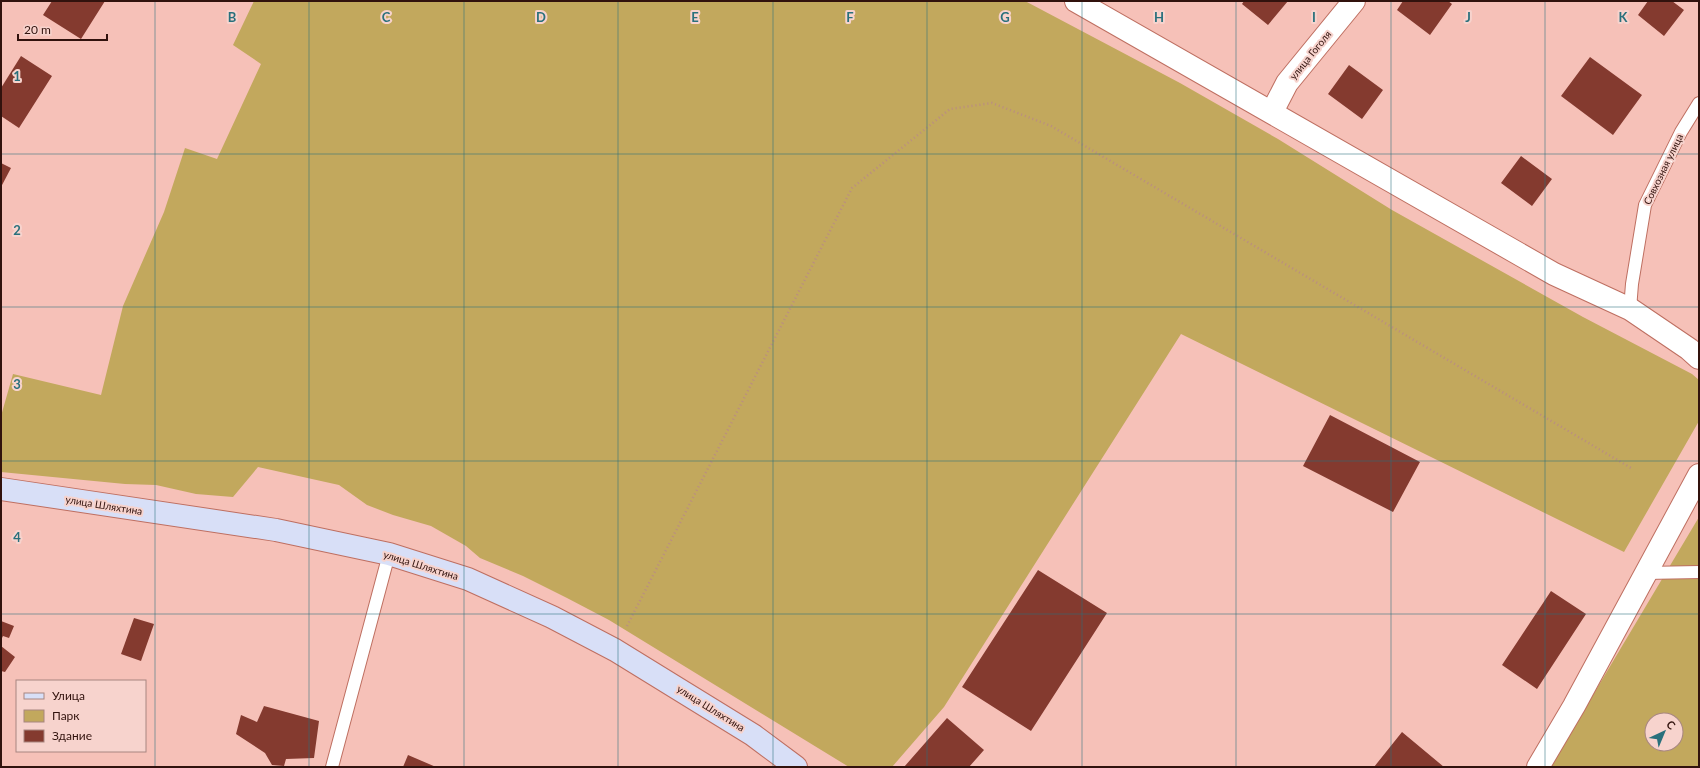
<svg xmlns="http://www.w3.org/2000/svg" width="1700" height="768" viewBox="0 0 1700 768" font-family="Lato,sans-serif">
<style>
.green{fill:#c2a85d;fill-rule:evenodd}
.building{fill:#843a2f}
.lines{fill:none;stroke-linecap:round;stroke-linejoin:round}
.lane-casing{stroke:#be6f61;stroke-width:14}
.street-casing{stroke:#be6f61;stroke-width:24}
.secondary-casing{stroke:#be6f61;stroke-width:24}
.path{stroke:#ba8c84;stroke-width:2.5;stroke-dasharray:1 3;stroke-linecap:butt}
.lane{stroke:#fff;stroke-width:12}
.street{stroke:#fff;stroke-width:22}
.secondary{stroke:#d8dff7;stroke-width:22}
.grid{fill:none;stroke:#29707c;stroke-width:1;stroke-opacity:0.55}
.labels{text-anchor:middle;stroke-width:4;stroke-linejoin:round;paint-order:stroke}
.street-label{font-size:10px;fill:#31120d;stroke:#f7d3cd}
.grid-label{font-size:13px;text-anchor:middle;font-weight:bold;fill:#29707c;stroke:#f7d3cd;stroke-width:4;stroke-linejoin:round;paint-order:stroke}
</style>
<rect width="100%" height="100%" fill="#f6c1b8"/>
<path class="green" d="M254,1H1025L1180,83L1278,139L1392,210L1583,317L1692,374L1699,380V421L1624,552L1181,334L944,707L892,767H849L609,620L567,598L523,576L480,558L466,546L431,526L393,515L367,505L339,485L258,467L233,497L196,494L156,485L125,484L1,472V416L13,374L101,395L123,306L164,212L185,148L217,159L261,64L233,45Z
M1699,517V767H1550ZM1652,720H1676V744H1652Z"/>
<path class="building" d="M52,1H105L81,39L43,15Z
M1244,1H1288L1268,25L1242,4Z
M1403,1H1448L1452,4L1430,35L1397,10Z
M1648,1H1672L1684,10L1664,36L1638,15Z
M21,56L52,76L19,128L1,116V88Z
M1590,57L1642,95L1613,135L1561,96Z
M1349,65L1383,90L1362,119L1328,94Z
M1521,156L1552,179L1532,206L1501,183Z
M1,163L11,168L1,187Z
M1330,415L1420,462L1393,512L1303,466Z
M1038,570L1107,613L1031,731L962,687Z
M1551,591L1586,614L1537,689L1502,665Z
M134,618L154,624L141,661L121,654Z
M1,621L14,626L9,638L3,636L1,640Z
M1,646L15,657L5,672L1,671Z
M264,706L319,721L314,758L286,759L284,766L272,765L265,753L236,734L241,715L257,722Z
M947,718L984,750L969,767H904Z
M1402,732L1444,767H1374Z
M408,755L436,767H403Z"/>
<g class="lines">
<defs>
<path id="lane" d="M1630,309L1632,284L1645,205L1681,132L1699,103
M1645,573L1699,572
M332,767L389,554"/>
<path id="street" d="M1076,1L1554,274L1630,309L1689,349L1699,358
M1272,112L1287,83L1354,1
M1538,767L1574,706L1699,475"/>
<path id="secondary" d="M1,489L276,530L389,554L468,579L552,617L615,650L753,735L796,767"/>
</defs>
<use href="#lane" class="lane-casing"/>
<use href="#street" class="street-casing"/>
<use href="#secondary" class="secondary-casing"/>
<path class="path" d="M627,626L852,188L950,109L992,103L1051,126L1631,468"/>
<use href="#lane" class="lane"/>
<use href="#street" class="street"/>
<use href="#secondary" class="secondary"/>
</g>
<path class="grid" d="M155,1V767M309,1V767M464,1V767M618,1V767M773,1V767M927,1V767M1082,1V767M1236,1V767M1391,1V767M1545,1V767M1,154H1699M1,307H1699M1,461H1699M1,614H1699"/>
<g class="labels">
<g class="street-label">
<text transform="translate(1310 55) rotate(-51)" y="4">улица Гоголя</text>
<text transform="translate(1663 169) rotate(-64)" y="4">Совхозная улица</text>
<text transform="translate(104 505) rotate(9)" y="4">улица Шляхтина</text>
<text transform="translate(421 565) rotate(17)" y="4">улица Шляхтина</text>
<text transform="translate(711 708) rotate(32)" y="4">улица Шляхтина</text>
</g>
</g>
<g class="grid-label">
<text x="232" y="22">B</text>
<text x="386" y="22">C</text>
<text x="541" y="22">D</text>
<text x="695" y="22">E</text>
<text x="850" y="22">F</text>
<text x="1005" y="22">G</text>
<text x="1159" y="22">H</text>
<text x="1314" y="22">I</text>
<text x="1468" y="22">J</text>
<text x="1623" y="22">K</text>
<text x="17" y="81">1</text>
<text x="17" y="235">2</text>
<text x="17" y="389">3</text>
<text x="17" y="542">4</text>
</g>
<rect width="1700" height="768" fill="none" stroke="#31120d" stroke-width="4"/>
<rect x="16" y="680" width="130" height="72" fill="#f7d3cd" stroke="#a88680"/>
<rect x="24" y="693" width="20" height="6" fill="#d8dff7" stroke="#a88680"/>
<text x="52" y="700" font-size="12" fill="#31120d">Улица</text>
<rect x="24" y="710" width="20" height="12" fill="#c2a85d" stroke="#a88680"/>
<text x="52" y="720" font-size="12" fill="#31120d">Парк</text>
<rect x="24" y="730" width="20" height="12" fill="#843a2f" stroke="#a88680"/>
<text x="52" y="740" font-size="12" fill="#31120d">Здание</text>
<g transform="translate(1664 732) rotate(44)"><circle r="19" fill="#f7d3cd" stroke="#a88680"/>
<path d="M0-3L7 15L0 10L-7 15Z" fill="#29707c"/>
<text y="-6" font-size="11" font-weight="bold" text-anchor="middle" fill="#31120d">С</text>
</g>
<path d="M18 34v6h89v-6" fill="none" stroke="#31120d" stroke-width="2"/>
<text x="24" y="34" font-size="12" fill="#31120d" stroke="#f7d3cd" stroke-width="3" paint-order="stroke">20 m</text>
</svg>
